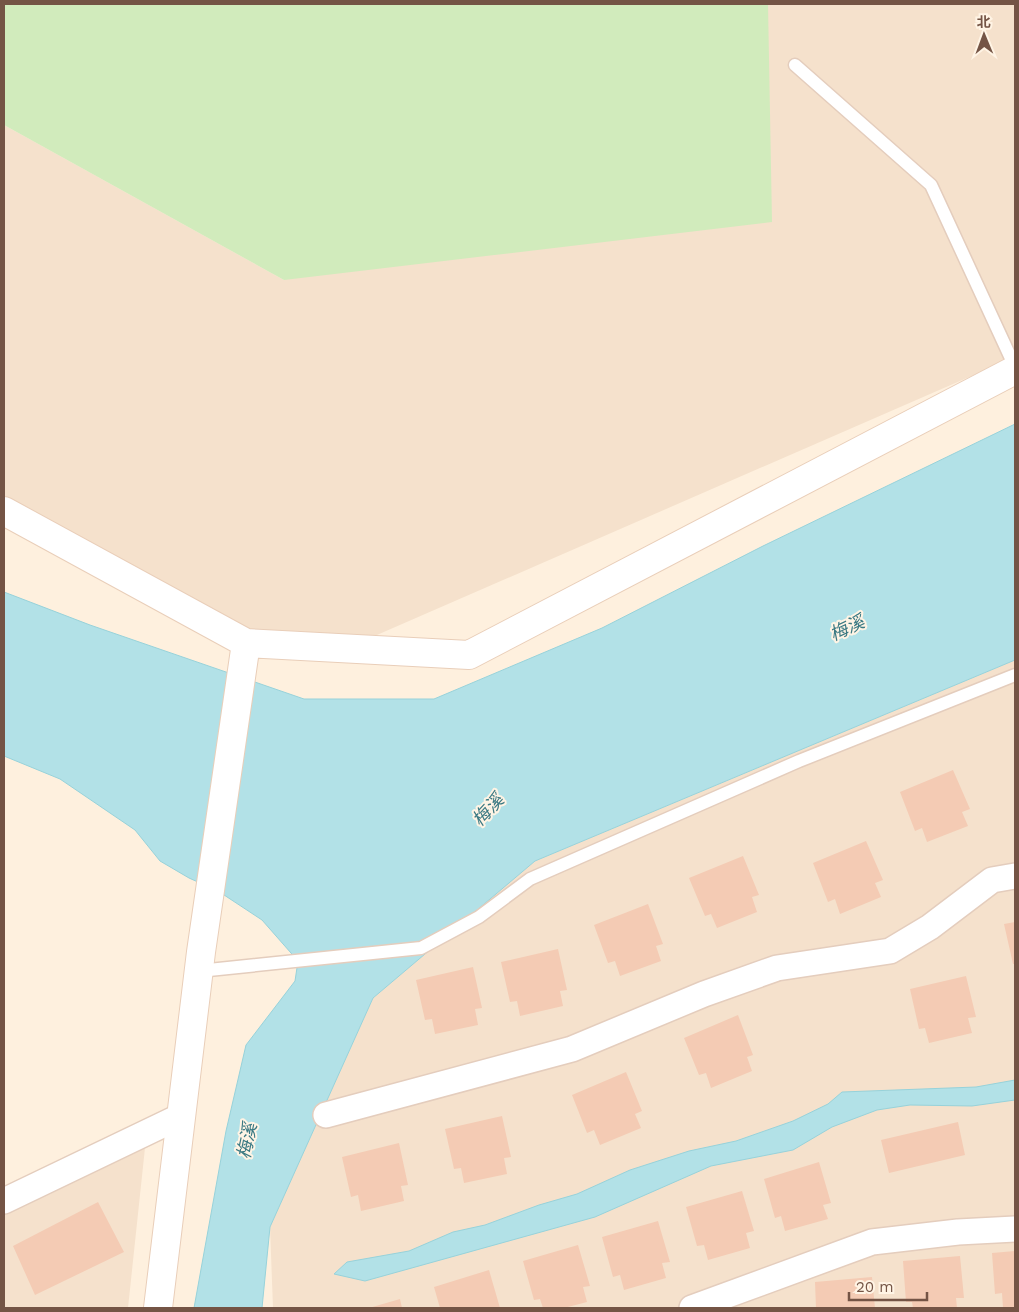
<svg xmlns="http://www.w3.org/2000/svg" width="1019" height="1312" viewBox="0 0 1019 1312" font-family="'Work Sans','Noto Sans SC',sans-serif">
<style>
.residential{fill:#f5e1cc}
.green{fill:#d1ebbc}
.water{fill:#b2e1e7;stroke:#97d2da}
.building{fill:#f4cbb4}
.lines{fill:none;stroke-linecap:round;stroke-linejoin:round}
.lane-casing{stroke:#e4cdbd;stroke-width:15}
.street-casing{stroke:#e4cdbd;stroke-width:28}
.secondary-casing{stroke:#e9ceb9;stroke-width:30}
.lane{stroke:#fff;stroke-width:12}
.street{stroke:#fff;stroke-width:25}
.secondary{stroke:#fff;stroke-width:28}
.labels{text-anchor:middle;stroke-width:4;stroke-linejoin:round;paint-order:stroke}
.water-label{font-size:18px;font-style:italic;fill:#3b7983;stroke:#fff4e5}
</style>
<rect width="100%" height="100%" fill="#fef0de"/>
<path class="residential" d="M765,4H1015V357L331,655L141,593L4,510V125L284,280Z
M1015,660V1308H273L270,1227L373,998L535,861Z
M147,1129L128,1308H4V1192Z"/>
<path class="green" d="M4,4H768L772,222L284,280L4,125Z"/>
<path class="water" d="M1015,424V660L535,861L373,998L270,1227L262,1308H194L226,1131L246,1045L295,981L298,961L262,920L218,891L189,878L160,861L135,830L60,779L4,756V592L90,625L304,699H434L602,628L763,546Z
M1015,1080V1100L972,1106L910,1105L877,1110L832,1127L793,1150L711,1166L595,1217L365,1281L334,1274L347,1262L409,1251L453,1232L485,1225L539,1205L577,1194L630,1170L689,1151L736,1141L793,1121L828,1104L842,1092L976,1087Z"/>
<path class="building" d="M953,770L970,809L962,812L968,826L927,842L922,828L915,831L900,792Z
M866,841L883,880L875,883L881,897L840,914L835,899L828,902L813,863Z
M743,856L759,895L752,897L757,912L717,928L711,914L705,916L689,878Z
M648,904L663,944L656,946L661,961L620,976L615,961L608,963L594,925Z
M1015,922V964H1013L1004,924Z
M558,949L567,990L560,991L563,1006L520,1016L517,1001L510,1002L501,962Z
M473,967L482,1008L475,1009L478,1025L435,1034L432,1019L425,1020L416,980Z
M966,976L976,1017L968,1018L972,1033L929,1043L925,1028L919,1029L910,989Z
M738,1015L753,1055L747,1057L752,1071L711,1088L706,1073L699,1075L684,1038Z
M626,1072L642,1111L635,1114L641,1128L600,1145L594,1130L587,1133L572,1095Z
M502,1116L511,1157L504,1158L507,1174L464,1183L461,1168L454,1169L445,1129Z
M958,1122L965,1155L889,1173L881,1140Z
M399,1143L408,1185L401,1186L404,1201L361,1211L358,1195L351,1197L342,1157Z
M819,1162L831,1203L823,1205L828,1219L785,1231L781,1216L775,1218L764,1179Z
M742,1191L754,1231L746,1233L750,1248L708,1260L704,1245L697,1246L686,1207Z
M98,1202L124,1252L35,1295L13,1246Z
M658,1221L670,1262L662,1263L666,1278L624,1290L620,1275L613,1277L602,1237Z
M578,1245L590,1286L583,1287L587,1302L564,1308H543L540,1299L534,1300L523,1261Z
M1015,1251V1308H1003L1002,1293L995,1294L992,1253Z
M960,1256L964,1298H956L957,1308H913L912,1302H906L903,1261Z
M489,1270L500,1308H440L434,1287Z
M872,1277L875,1308H816L815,1282Z
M400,1299L402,1308H369Z"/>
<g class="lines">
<defs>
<path id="lane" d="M795,65L931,185L1015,367
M199,971L421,948L479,917L530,879L799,761L1015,675"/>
<path id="street" d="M326,1115L572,1049L704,994L777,968L890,951L930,927L992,880L1015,876
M4,1201L181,1116
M692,1308L872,1242L958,1232L1015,1229"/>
<path id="secondary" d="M4,511L246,643L469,655L1015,370
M158,1308L201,952L246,643"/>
</defs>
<use href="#lane" class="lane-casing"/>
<use href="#street" class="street-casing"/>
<use href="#secondary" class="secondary-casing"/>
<use href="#lane" class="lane"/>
<use href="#street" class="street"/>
<use href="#secondary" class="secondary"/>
</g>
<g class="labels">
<g class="water-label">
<text transform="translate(847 628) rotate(-25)" y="6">梅溪</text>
<text transform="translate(488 810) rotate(-47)" y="6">梅溪</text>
<text transform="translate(247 1141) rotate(-78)" y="6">梅溪</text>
</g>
</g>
<rect width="1019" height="1312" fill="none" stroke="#745445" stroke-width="10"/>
<g transform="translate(984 35) rotate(359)" stroke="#fff4e5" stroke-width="4" paint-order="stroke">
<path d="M0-4L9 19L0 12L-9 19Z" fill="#745445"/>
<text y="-8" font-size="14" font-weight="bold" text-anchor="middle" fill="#745445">北</text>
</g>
<path d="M849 1292v8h78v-8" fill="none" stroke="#745445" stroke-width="2.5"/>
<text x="856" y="1292" font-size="15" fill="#745445" stroke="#fff4e5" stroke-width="4" paint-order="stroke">20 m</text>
</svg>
